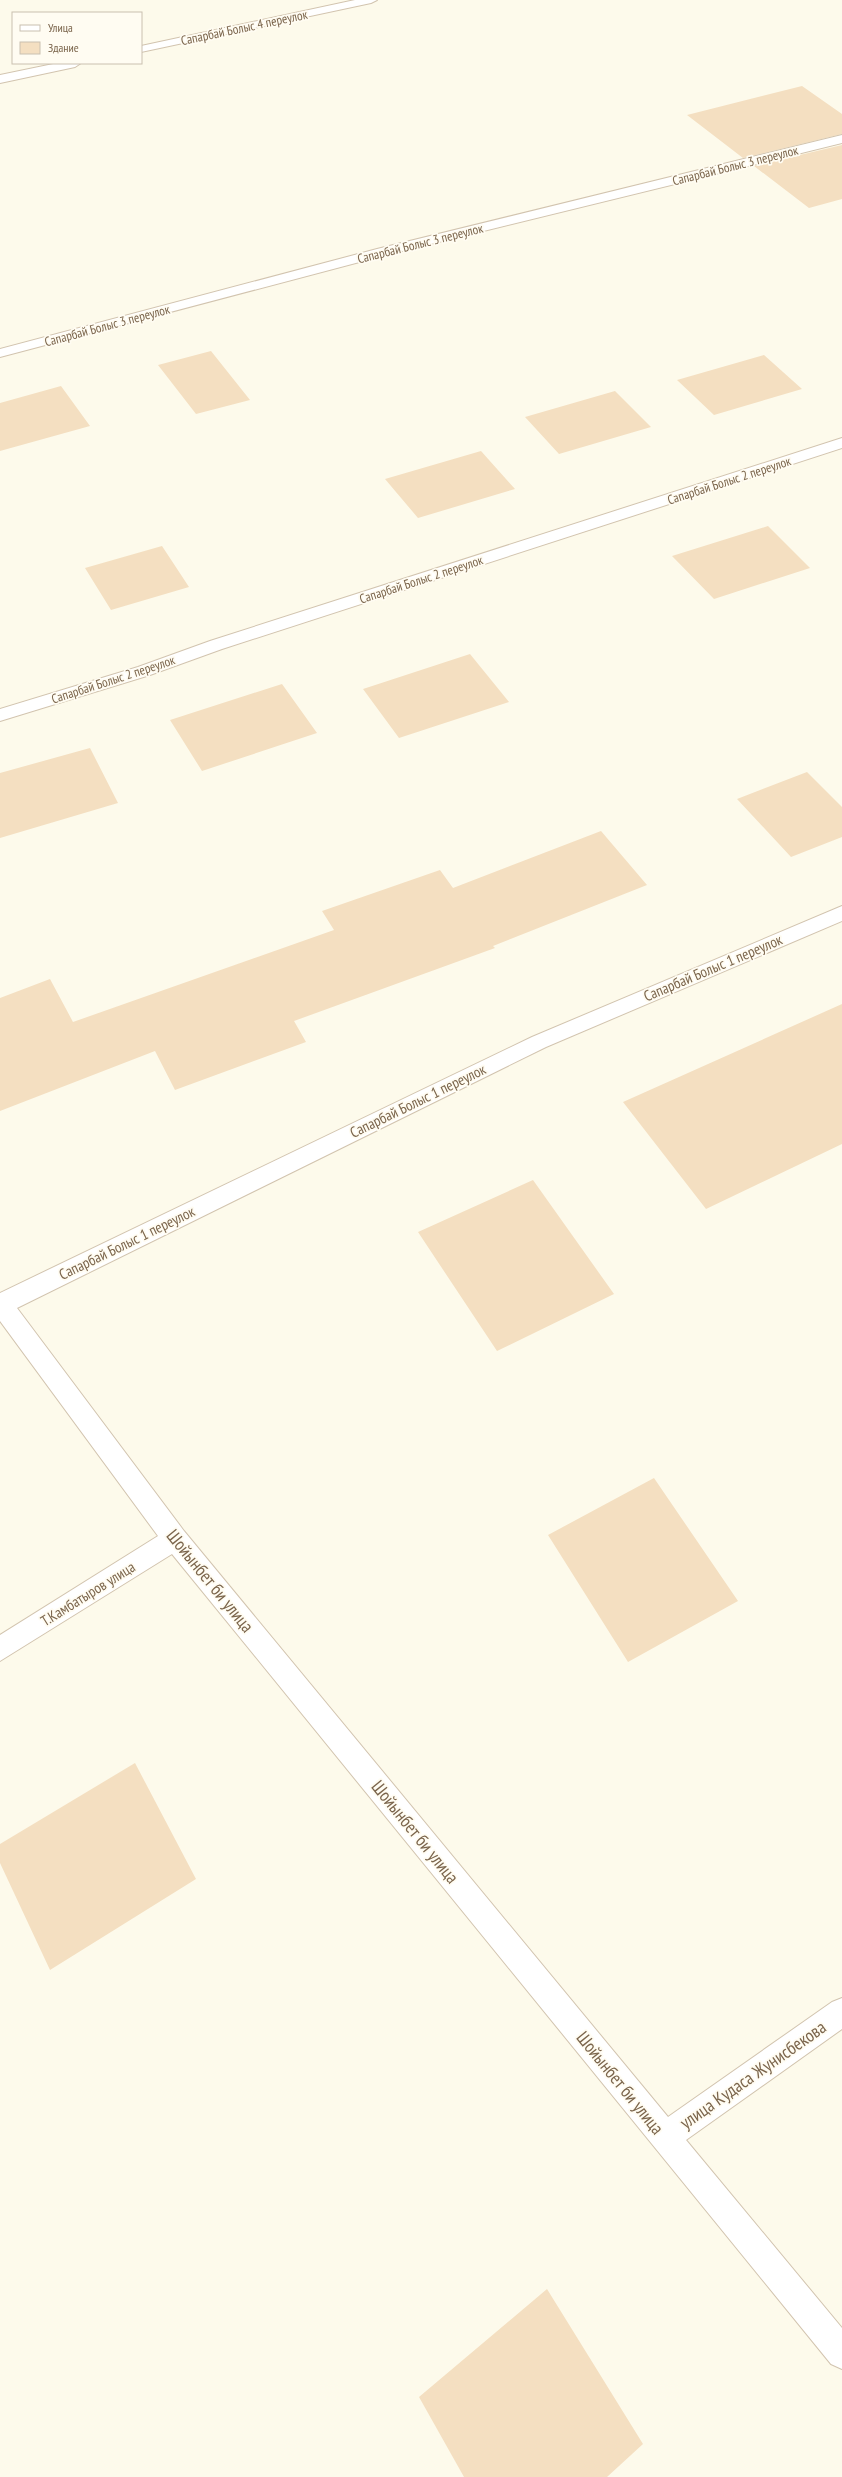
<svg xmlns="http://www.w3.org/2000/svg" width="842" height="2477" viewBox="0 0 842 2477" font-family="'PT Sans Narrow',sans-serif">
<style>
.building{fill:#f4dfc1}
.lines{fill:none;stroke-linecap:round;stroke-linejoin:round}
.street-casing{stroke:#d2c4af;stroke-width:2}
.street{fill:#fff;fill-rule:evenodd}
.labels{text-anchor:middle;stroke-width:3.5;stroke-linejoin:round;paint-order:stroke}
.far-street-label{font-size:13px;fill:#7b654c;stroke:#fffcf2}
.street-label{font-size:15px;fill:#7b654c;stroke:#fffcf2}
.near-street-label{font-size:18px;fill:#7b654c;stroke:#fffcf2}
</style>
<rect width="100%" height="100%" fill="#fdfaeb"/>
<path class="building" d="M802,86L842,114V134L743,158L687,115Z
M842,145V199L809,208L754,166Z
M211,351L250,400L196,414L158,365Z
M764,355L802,389L714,415L677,380Z
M61,386L90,426L0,451V403Z
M615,391L651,427L559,454L525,417Z
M481,451L515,489L418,518L385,479Z
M768,526L810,568L714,599L672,556Z
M162,546L189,587L111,610L85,568Z
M470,654L509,702L399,738L363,689Z
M282,684L317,733L202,771L170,720Z
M90,748L118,803L0,838V773Z
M807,772L842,807V837L791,857L737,799Z
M601,831L647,885L493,946L495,948L294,1021L306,1042L175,1090L155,1051L0,1111V998L50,979L73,1022L334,930L322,911L440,870L453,888Z
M842,1004V1144L706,1209L623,1102Z
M533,1180L614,1294L497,1351L418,1232Z
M654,1478L738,1601L628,1662L548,1535Z
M135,1763L196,1879L50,1970L0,1863V1844Z
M547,2289L643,2444L607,2477H464L419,2397Z"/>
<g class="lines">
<defs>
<path id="street" d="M355,0H377L371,3L141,52V46Z
M58,63H81L75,67L0,83V75Z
M842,135V143L386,255L0,357V349L377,249Z
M842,438V448L222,649L150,675L0,721V709L138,667L210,641Z
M842,906V921L546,1047L17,1308L184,1531L668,2117L832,2002L842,1998V2029L686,2140L842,2328V2369L831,2364L172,1554L0,1661V1635L158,1536L0,1321V1293L532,1037Z"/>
</defs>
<use href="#street" class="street-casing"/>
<use href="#street" class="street"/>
</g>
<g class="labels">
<g class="far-street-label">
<text transform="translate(244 27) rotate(-12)" y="5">Сапарбай Болыс 4 переулок</text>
<text transform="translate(735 165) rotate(-14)" y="5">Сапарбай Болыс 3 переулок</text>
<text transform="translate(420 243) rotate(-14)" y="5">Сапарбай Болыс 3 переулок</text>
<text transform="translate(107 325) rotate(-15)" y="5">Сапарбай Болыс 3 переулок</text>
<text transform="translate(729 480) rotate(-18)" y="5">Сапарбай Болыс 2 переулок</text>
<text transform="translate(421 579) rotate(-18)" y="5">Сапарбай Болыс 2 переулок</text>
<text transform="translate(113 679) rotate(-18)" y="5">Сапарбай Болыс 2 переулок</text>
</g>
<g class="street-label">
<text transform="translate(713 968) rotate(-23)" y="5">Сапарбай Болыс 1 переулок</text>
<text transform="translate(418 1101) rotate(-26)" y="5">Сапарбай Болыс 1 переулок</text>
<text transform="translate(127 1243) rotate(-26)" y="5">Сапарбай Болыс 1 переулок</text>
<text transform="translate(88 1594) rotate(-32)" y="5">Т.Камбатыров улица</text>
</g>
<g class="near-street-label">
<text transform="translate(210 1581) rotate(51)" y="6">Шойынбет би улица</text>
<text transform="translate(415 1832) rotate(51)" y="6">Шойынбет би улица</text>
<text transform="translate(753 2075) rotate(-35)" y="6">улица Кудаса Жунисбекова</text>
<text transform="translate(620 2083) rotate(51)" y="6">Шойынбет би улица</text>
</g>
</g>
<rect x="12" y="12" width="130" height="52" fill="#fffcf2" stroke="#cac0b0"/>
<rect x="20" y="25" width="20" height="6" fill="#ffffff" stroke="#cac0b0"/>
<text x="48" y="32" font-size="12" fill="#7b654c">Улица</text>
<rect x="20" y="42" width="20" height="12" fill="#f4dfc1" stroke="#cac0b0"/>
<text x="48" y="52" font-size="12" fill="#7b654c">Здание</text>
</svg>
